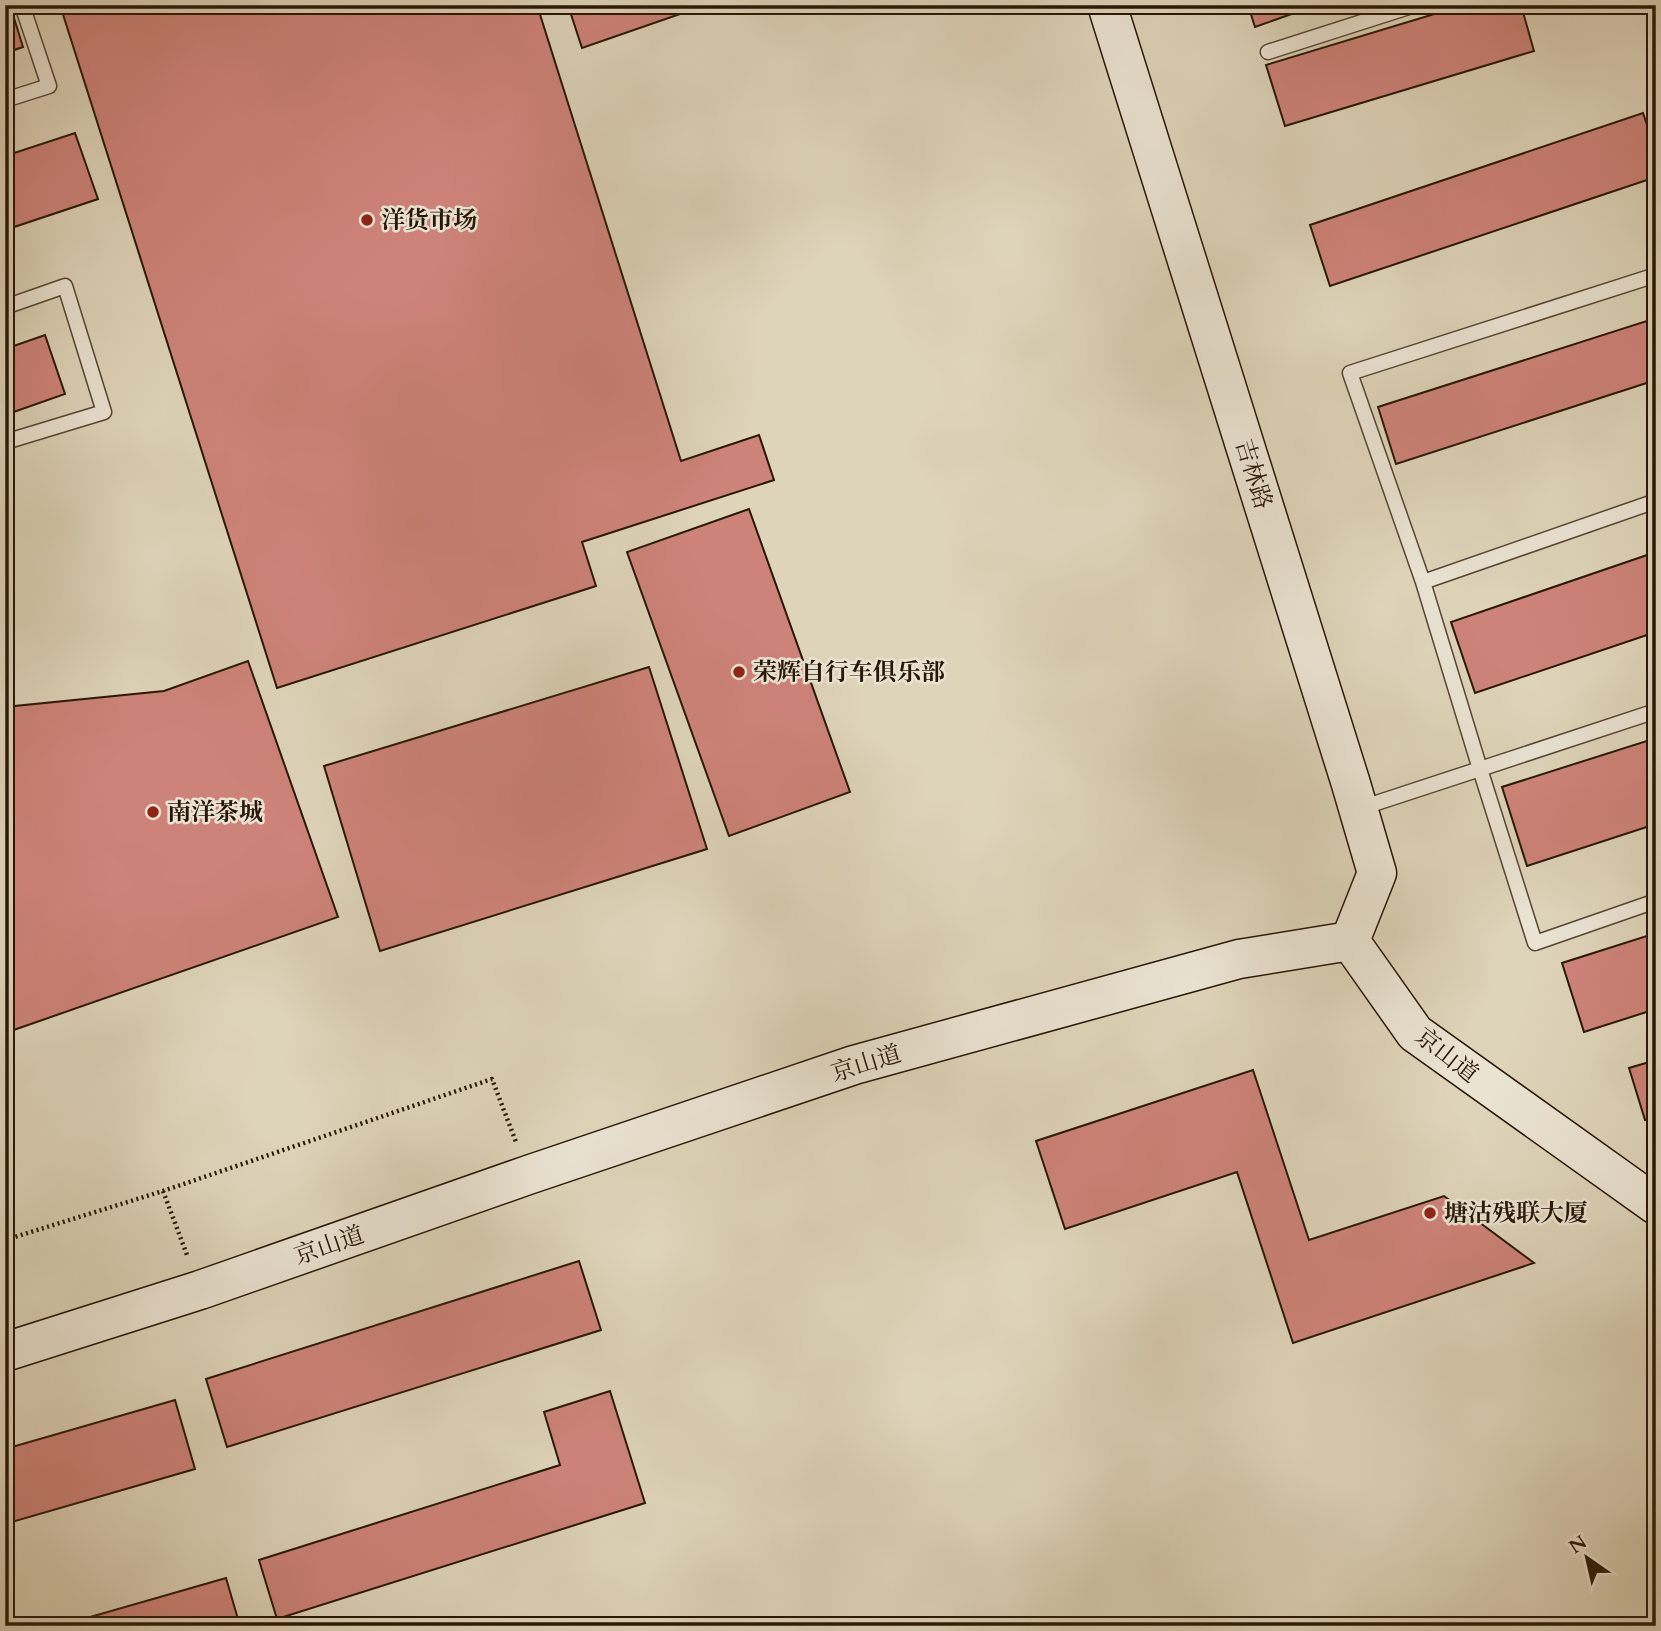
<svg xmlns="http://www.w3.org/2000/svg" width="1661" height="1631" viewBox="0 0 1661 1631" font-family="Cardo,'Noto Serif SC',serif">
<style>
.building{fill:#ce837a;stroke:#281707;stroke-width:2}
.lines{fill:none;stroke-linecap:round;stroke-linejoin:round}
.lane-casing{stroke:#564634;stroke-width:17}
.secondary-casing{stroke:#281707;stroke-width:41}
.path{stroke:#281707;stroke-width:4.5;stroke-dasharray:2 3.5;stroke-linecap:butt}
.lane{stroke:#eae3d2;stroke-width:14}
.secondary{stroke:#eae3d2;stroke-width:38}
.poi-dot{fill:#8f2418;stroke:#eae3d2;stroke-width:2.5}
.labels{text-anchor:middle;stroke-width:5;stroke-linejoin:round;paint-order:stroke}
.poi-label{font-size:24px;font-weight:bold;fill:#281707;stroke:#eae3d2;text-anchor:start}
.street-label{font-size:24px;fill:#281707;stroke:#eae3d2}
</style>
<rect width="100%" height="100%" fill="#ded4ba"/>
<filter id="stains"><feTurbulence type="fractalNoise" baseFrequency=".00286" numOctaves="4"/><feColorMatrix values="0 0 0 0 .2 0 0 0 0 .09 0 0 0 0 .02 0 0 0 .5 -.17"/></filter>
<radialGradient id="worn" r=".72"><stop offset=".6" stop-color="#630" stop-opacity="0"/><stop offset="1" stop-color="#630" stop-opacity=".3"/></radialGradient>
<path class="building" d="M5,5H10L23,47L5,53Z
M60,5H537L681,461L759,435L774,480L582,542L596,586L277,688Z
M568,5H706L582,48Z
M1248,5H1317L1255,27Z
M1464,5H1521L1534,51L1285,126L1266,65Z
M1643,113L1656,151V177L1330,286L1310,225Z
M75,133L98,199L5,230V156Z
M1656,318V380L1396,464L1378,407Z
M45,335L65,394L5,415V349Z
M749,509L850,792L729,836L627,552Z
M1656,552V632L1475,693L1451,622Z
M248,661L338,917L5,1033V707L164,691Z
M649,667L707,849L380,951L324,766Z
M1656,738V824L1527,866L1502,787Z
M1656,933V1009L1584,1032L1562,963Z
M1656,1060V1116L1645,1120L1629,1068Z
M1253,1070L1309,1240L1444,1196L1534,1263L1293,1343L1237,1172L1065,1229L1036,1141Z
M579,1261L601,1330L227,1447L206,1379Z
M610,1391L645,1503L277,1619L259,1560L560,1465L544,1412Z
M175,1400L195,1469L5,1524V1449Z
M226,1578L240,1626H59Z"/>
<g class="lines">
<defs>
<path id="lane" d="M1268,52L1415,5
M5,100L49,86L22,5
M1656,275L1350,373L1423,582L1480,769L1656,711
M5,307L65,286L104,412L5,442
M1423,582L1656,501
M1361,808L1480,769L1535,943L1656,901"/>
<path id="secondary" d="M1107,5L1351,784L1377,873L1350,941
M5,1352L200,1290L528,1175L854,1065L1239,959L1350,941L1415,1033L1656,1205"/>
</defs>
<use href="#lane" class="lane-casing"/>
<use href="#secondary" class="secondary-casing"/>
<path class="path" d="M163,1191L187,1255
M5,1240L163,1191L492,1079L516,1142"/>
<use href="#lane" class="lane"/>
<use href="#secondary" class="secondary"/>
</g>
<g class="poi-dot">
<circle cx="367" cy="220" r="7"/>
<circle cx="739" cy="672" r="7"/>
<circle cx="153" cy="812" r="7"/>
<circle cx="1430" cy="1213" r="7"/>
</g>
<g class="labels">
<g class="poi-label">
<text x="381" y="228">洋货市场</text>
<text x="753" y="680">荣辉自行车俱乐部</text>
<text x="167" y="820">南洋茶城</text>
<text x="1444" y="1221">塘沽残联大厦</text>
</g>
<g class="street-label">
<text transform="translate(1254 474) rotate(73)" y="8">吉林路</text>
<text transform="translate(1447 1055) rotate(38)" y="8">京山道</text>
<text transform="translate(866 1063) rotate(-17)" y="8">京山道</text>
<text transform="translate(329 1245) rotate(-19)" y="8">京山道</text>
</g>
</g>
<rect width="1661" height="1631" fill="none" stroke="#ded4ba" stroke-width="28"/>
<rect x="7" y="7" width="1647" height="1617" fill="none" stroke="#281707" stroke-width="3.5"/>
<rect x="14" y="14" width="1633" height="1603" fill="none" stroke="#281707" stroke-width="2"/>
<g transform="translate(1587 1558) rotate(326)" stroke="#eae3d2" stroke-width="5" paint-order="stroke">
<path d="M0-5L12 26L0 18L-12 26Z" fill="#281707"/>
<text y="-10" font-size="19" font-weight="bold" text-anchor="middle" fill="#281707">N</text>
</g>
<rect width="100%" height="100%" filter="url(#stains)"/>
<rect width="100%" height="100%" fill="url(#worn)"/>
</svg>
